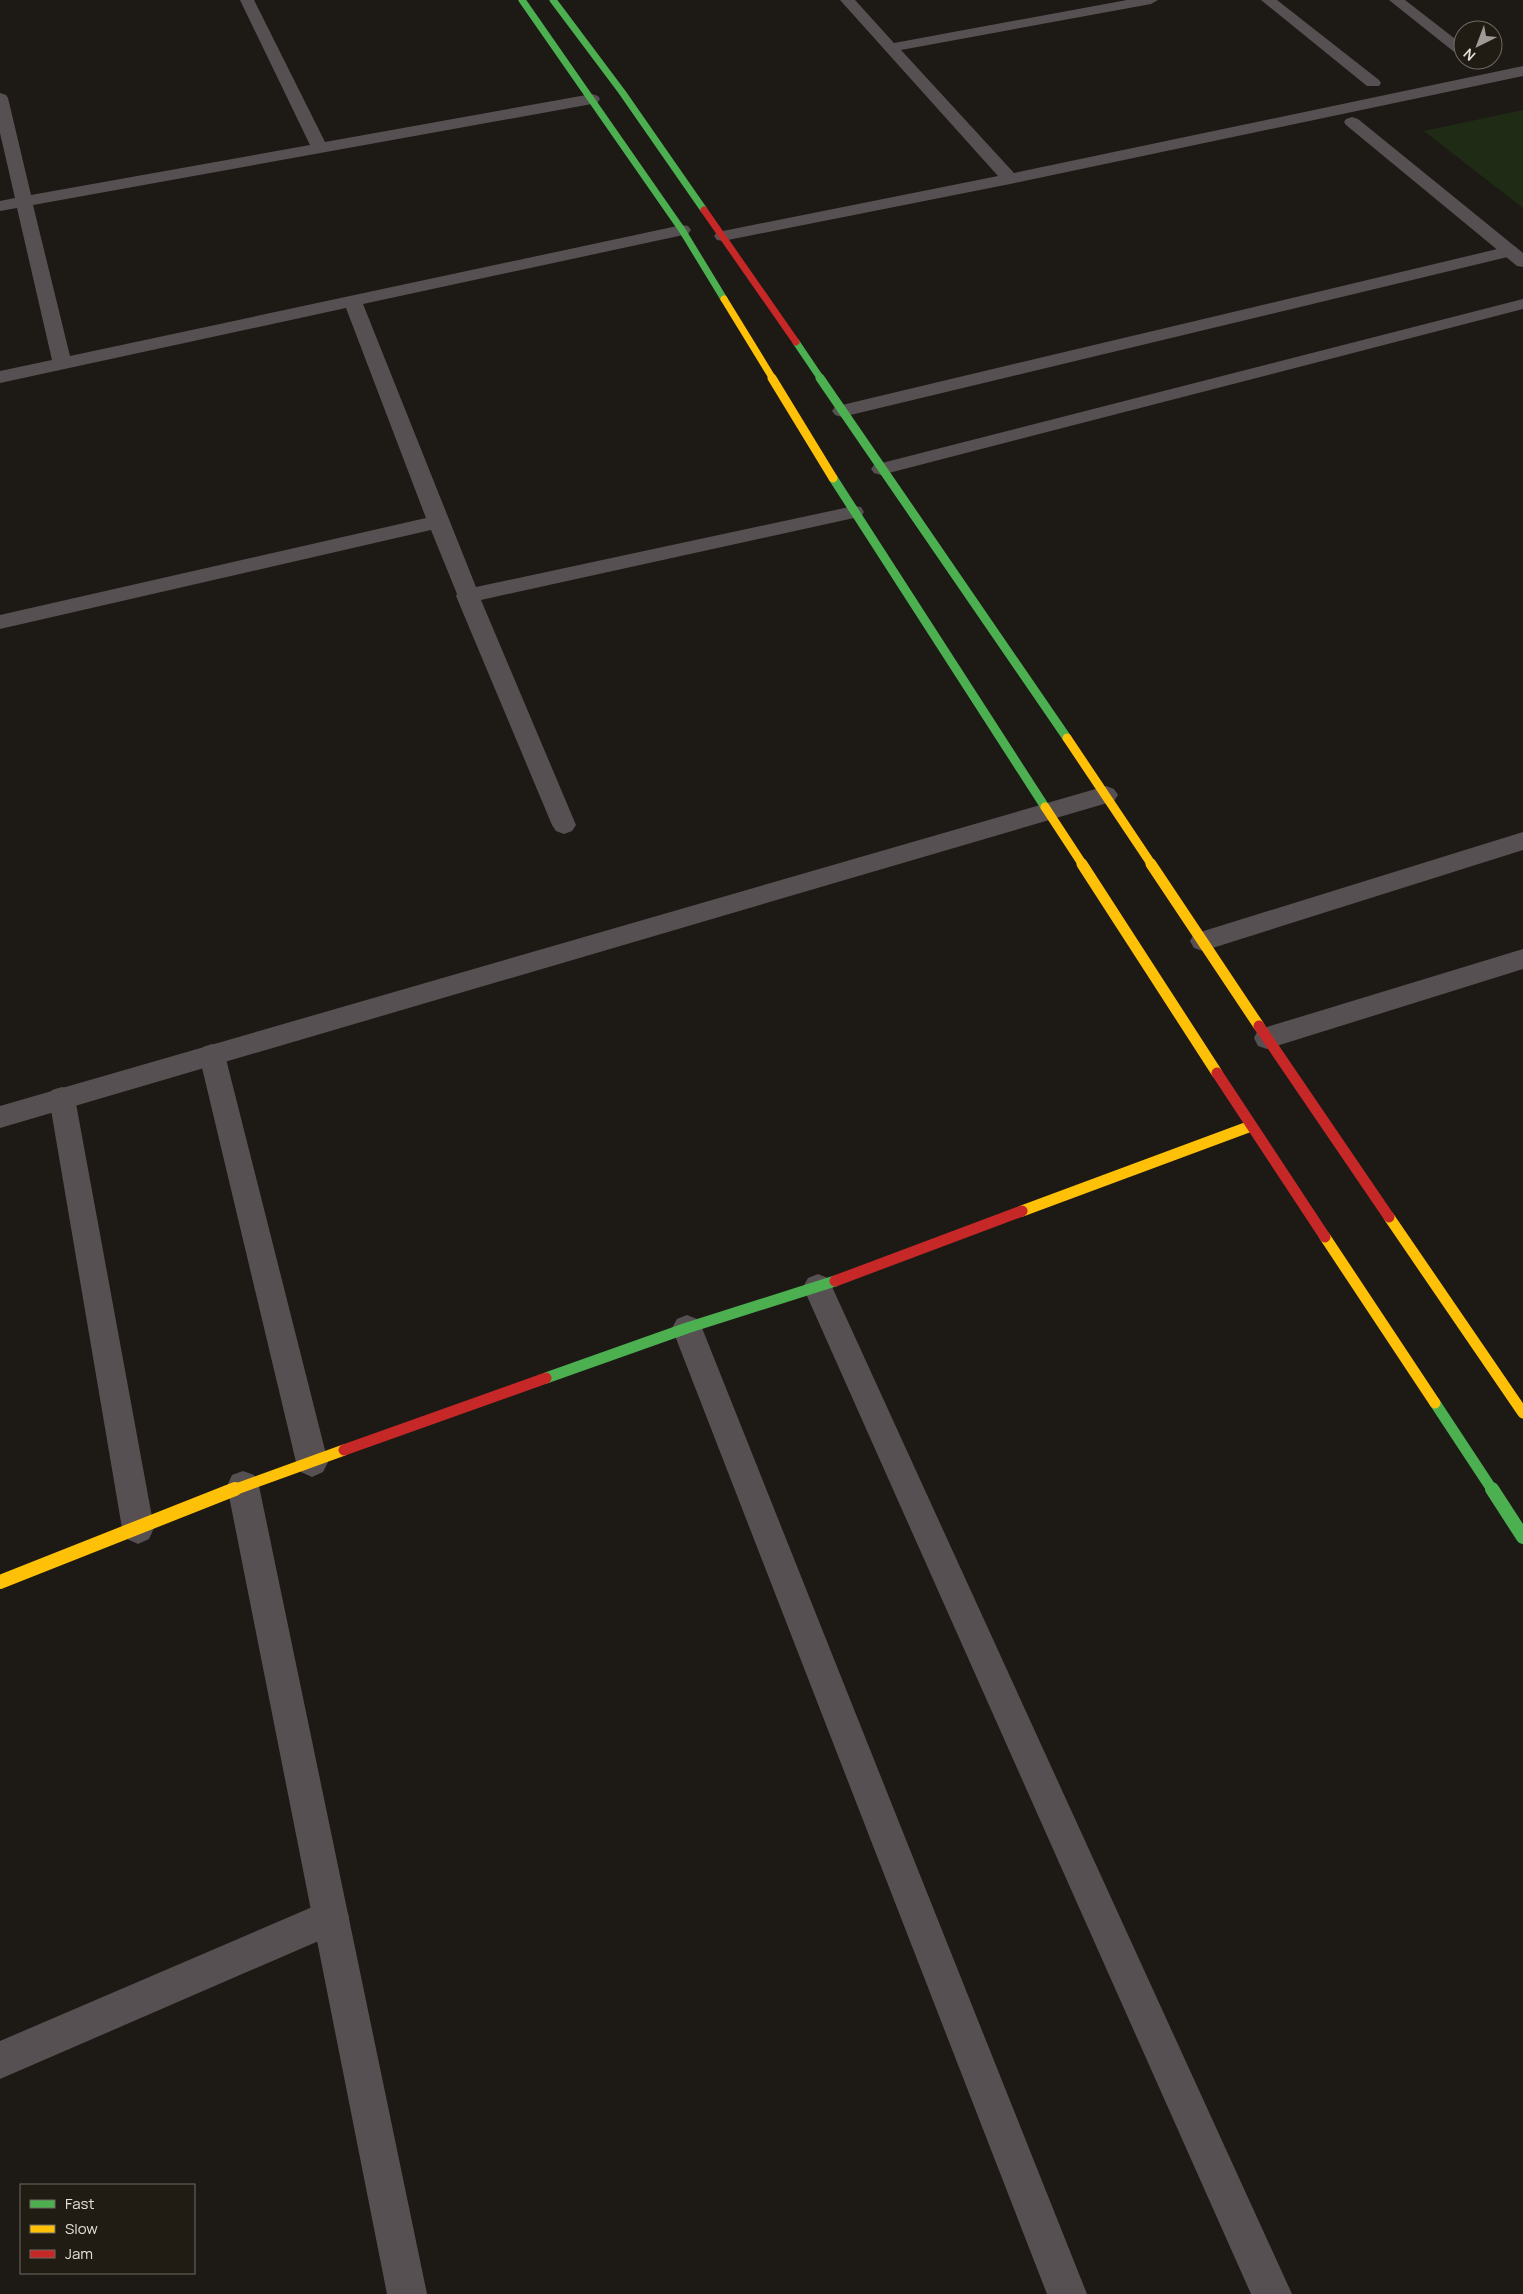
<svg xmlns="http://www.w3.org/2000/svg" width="1523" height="2294" viewBox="0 0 1523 2294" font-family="Manrope,sans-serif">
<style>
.green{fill:#202b16}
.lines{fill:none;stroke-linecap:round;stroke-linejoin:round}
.lane{fill:#575052;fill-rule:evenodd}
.street{fill:#575052;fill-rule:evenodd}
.fast-far3{stroke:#4caf50;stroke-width:7}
.fast-far2{stroke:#4caf50;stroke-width:9}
.fast-far1{stroke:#4caf50;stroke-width:11}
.fast{stroke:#4caf50;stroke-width:14}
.slow-far3{stroke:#ffc107;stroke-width:7}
.slow-far2{stroke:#ffc107;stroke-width:9}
.slow-far1{stroke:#ffc107;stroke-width:11}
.slow{stroke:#ffc107;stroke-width:14}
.jam-far1{stroke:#c62828;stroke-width:7}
.jam{stroke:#c62828;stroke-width:11}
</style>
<rect width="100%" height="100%" fill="#1d1a16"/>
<path class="green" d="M1523,110V208L1424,131Z"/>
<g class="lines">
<path class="lane" d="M1261,0H1277L1379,80L1381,83L1379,86H1367Z
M1389,0H1405L1463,45V57L1458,55Z
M1510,246L1516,247L1519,251L1516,255L842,417L835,415L832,411L835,407L842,405Z
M1523,299V309L881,475L874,473L871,469L874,465Z
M1523,832V850L1203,951L1194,948L1190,941L1194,934Z
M1523,949V969L1267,1049L1258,1046L1254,1038L1258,1030L1267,1027Z
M212,1044L221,1047L225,1055L328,1462L323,1472L312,1477L301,1472L296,1462L199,1055L203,1047Z
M62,1087L72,1090L75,1098L154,1528L149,1539L138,1544L127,1539L122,1528L49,1098L52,1090Z
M331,1899L344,1904L349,1917L344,1930L0,2079V2041Z"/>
<path class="street" d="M240,0H254L325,142L592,94L598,96L600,99L598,102L592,104L33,205L70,356L682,225L688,226L691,230L688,234L363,304L476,587L854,506L861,507L864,512L861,517L854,518L481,600L576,825L572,831L564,834L556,831L552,825L456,596L457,594L431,530L0,629V615L426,518L346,308L0,383V371L52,360L17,208L0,211V201L15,198L0,133V93L6,95L8,98L31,195L310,145Z
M840,0H855L894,43L1127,0H1158L1151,4L901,50L1014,173L1523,66V76L1010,184L723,241L717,240L714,236L717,232L723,231L998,176Z
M1352,117L1358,119L1523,253V267L1517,266L1346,125L1344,122L1346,119Z
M1106,786L1114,789L1118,795L1114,801L0,1128V1106Z
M818,1274L828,1278L1292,2294H1251L803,1287L808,1278Z
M687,1315L697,1319L702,1328L1087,2294H1047L672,1328L677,1319Z
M243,1471L254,1475L259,1486L427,2294H387L227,1486L232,1475Z"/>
<path class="fast-far3" d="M522,0L682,230L724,299
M553,0L622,92L704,210
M796,342L821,379"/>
<path class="fast-far2" d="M820,378L1067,738
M833,478L1045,807"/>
<path class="fast-far1" d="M546,1378L687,1328L835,1281
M1435,1403L1493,1491"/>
<path class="fast" d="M1492,1489L1523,1537"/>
<path class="slow-far3" d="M724,299L773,379"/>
<path class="slow-far2" d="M772,378L833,478
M1067,738L1152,865
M1045,807L1083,865"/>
<path class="slow-far1" d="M1082,864L1217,1073
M1151,864L1259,1026
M1022,1211L1251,1126
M1389,1217L1523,1413
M1325,1237L1435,1403
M231,1491L344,1450"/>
<path class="slow" d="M0,1582L235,1489"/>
<path class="jam-far1" d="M704,210L796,342"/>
<path class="jam" d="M1259,1026L1389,1217
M1217,1073L1325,1237
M835,1281L1022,1211
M344,1450L546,1378"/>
</g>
<rect x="20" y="2184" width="175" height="90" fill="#201b13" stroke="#6e6a63"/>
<rect x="30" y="2200" width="25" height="8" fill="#4caf50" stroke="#6e6a63"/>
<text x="65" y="2209" font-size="15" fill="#e4e1db">Fast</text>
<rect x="30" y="2225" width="25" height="8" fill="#ffc107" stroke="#6e6a63"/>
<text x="65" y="2234" font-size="15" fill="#e4e1db">Slow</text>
<rect x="30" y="2250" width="25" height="8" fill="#c62828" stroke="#6e6a63"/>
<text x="65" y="2259" font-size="15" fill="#e4e1db">Jam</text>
<g transform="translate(1478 45) rotate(222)"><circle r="24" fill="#201b13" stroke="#6e6a63"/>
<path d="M0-4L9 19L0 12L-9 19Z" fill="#9e9b96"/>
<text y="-8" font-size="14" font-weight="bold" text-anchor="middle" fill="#e4e1db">N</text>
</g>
</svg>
